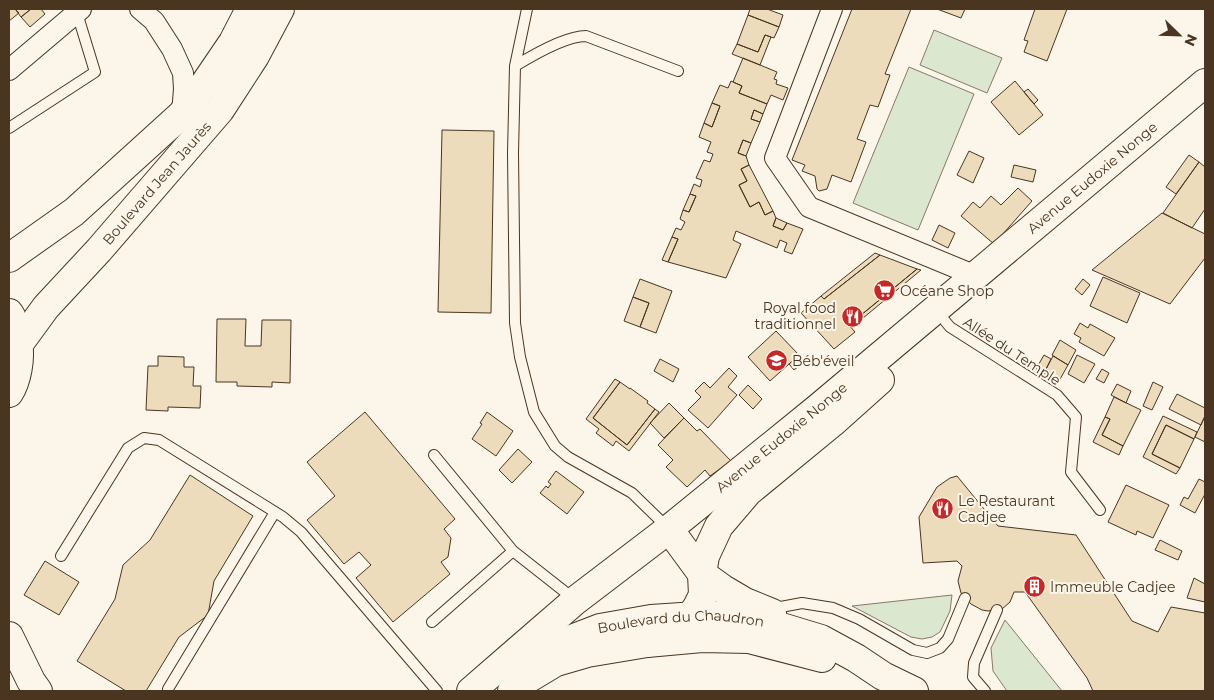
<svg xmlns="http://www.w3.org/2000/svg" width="1214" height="700" viewBox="0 0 1214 700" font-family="Montserrat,sans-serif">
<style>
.green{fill:#dce7d0;stroke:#887966}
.building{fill:#ecdcbc;stroke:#4a3520}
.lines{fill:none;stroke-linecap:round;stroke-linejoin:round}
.lane-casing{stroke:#4a3520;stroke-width:12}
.street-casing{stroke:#4a3520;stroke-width:22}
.secondary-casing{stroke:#4a3520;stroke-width:30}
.primary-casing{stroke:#4a3520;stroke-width:30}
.lane{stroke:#fbf6e9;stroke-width:10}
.street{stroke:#fbf6e9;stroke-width:20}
.secondary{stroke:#fbf6e9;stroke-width:28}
.primary{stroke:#fbf6e9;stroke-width:28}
.labels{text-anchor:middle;stroke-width:4;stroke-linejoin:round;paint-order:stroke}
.street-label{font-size:14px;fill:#4a3520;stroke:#fbf6e9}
.poi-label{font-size:14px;fill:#4a3520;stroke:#fbf6e9;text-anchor:start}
</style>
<rect width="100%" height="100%" fill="#fbf6e9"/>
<path class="green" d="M934,30L1002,58L987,93L920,65Z
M909,67L974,94L918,230L853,203Z
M952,595L950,611L940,632L932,637L922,639L911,637L852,606Z
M1005,620L1062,691H1007L993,671L991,648Z"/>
<path class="building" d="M9,9H15L19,13L9,21Z
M15,9H31L21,17Z
M31,9H41L45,14L30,27L21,17Z
M750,9H767L783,15L779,27L748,15Z
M852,9H911L885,74L890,75L878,107L870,105L857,139L866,142L851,182L832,175L827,189L819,191L817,189L815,176L802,171L805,165L792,160Z
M937,9H965L961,18Z
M1035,9H1067L1047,61L1024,52L1028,41L1024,40Z
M748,15L779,27L774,38L765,35L758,52L737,44Z
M765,35L771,37L760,65L732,54L737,44L758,52Z
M743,58L777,72L774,79L777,80L776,84L788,88L783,100L771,95L767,104L739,93L742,86L733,82Z
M731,81L742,86L739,93L767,104L763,114L754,110L751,119L760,122L751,143L743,140L738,153L746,156L749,165L741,169L747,181L739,185L750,207L759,202L765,215L773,211L776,218L773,226L783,230L787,223L803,229L792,254L784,251L787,243L780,240L777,248L736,231L733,240L741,244L726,278L668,262L678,239L672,237L676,228L681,230L685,222L680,219L683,210L689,212L696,196L690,194L694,184L700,187L702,180L696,178L704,160L710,162L713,154L707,152L711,142L699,137L704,123L712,127L720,106L712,103L720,85L728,88Z
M1015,81L1043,115L1019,135L991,102Z
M1028,89L1038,100L1034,104L1024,92Z
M712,103L720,106L712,127L704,123Z
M754,110L763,114L760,122L751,119Z
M442,130L494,131L491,313L438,312Z
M743,140L751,143L746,156L738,153Z
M969,151L984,158L973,183L957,175Z
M1189,155L1199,162L1176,194L1166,187Z
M1199,162L1205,167V209L1192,228L1163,213Z
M749,165L773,211L765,215L759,202L750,207L739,185L747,181L741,169Z
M1014,165L1036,170L1033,182L1011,177Z
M1018,188L1032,201L994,244L961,216L973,202L980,208L991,196L1001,205Z
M690,194L696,196L689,212L683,210Z
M1162,213L1205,234V258L1170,304L1092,270Z
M776,218L787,223L783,230L773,226Z
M939,225L955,233L948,248L932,240Z
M672,237L678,239L668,262L662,260Z
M875,253L880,255L824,299L821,296Z
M880,255L917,269L849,325L855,332L834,349L801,313L821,296L824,299Z
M917,269L921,270L851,328L849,325Z
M1103,277L1140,293L1127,323L1090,306Z
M640,279L672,291L656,333L640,327L649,303L633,297Z
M1083,279L1090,285L1082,295L1075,289Z
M633,297L649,303L640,327L624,321Z
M217,319H246L245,346H261L262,320H291L290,383L272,382V387L237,386V382H216Z
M1080,323L1088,328L1090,324L1115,338L1104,356L1079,342L1081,338L1074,334Z
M776,331L799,355L770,381L748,357Z
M1060,340L1076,350L1068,365L1052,355Z
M799,355L805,361L794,370L789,364Z
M1044,355L1051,359L1044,373L1036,369Z
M1077,355L1095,364L1084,383L1068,374Z
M158,356L184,357V367H194L193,386H201L200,408L168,407V411L146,410L148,366H158Z
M1053,356L1068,365L1059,381L1044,373Z
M660,359L679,369L673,382L654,371Z
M729,368L737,376L728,387L737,395L708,428L688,410L701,397L695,391L704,382L710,388Z
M1102,369L1109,373L1104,383L1096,379Z
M615,379L620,382L593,418L627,445L655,409L659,412L629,451L616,441L613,446L596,433L599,429L586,419Z
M620,382L630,389V388L648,401L647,403L655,409L627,445L593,418Z
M1153,382L1163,387L1152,410L1143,406Z
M1117,384L1131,391L1126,403L1111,395Z
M748,385L762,399L753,409L739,395Z
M1177,394L1205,408V416L1201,425L1169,409Z
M1114,397L1141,410L1123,446L1102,435L1110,419L1105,417Z
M669,403L684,418L664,438L650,423Z
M365,412L455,519L444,529L451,538L448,557L441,562L450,574L393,622L356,578L371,565L359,552L344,564L307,520L335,496L307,462Z
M487,412L513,431L496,456L472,439L482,424L480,423Z
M1163,416L1197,432L1194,439L1166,425L1152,454L1180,468L1176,474L1143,457Z
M1205,416V442L1195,437Z
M1105,417L1110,419L1102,435L1123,446L1119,455L1093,442Z
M684,418L697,431L700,429L731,461L710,476L705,470L687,487L666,467L673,460L658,445Z
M1166,425L1194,439L1180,468L1152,454Z
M518,449L532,462L512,483L499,470Z
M556,471L584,492L567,514L540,493L546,486L548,488L551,484L548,482Z
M190,475L253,516L214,581L208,615L179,637L146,691H126L77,661L115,599L123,565L150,540Z
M957,476L998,526L1076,535L1132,621L1158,632L1171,607L1205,613V691H1093L1087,678L1025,592H1014L1010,602L1002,609L988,611L982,610L971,604L961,593L958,581L962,566L957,561L923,563L919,517L937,487L950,478Z
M1199,479L1205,482V494L1195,513L1180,505L1184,497L1188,499Z
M1126,485L1169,505L1153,538L1137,531L1136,535L1108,522Z
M1160,540L1182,551L1178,560L1155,550Z
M45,561L79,582L59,615L24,595Z
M1194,578L1205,584V602L1187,598Z"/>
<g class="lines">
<defs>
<path id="lane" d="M527,9L515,66L513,153L515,323L520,357L534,412L555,446L568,457L632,493L668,528
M515,66C533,55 566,36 586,36L678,71
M9,128L95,72L77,13
M945,321L950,327L1057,395L1076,417L1071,472L1100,510
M434,455L513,551L574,599
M61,556L128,448L144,438L159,440L283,517L301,532L437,691
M770,609L802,603L833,608L859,619L913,650L927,653L940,648L948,639L965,598
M432,622L513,551
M168,689L275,512
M985,691L973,677L974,663L997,610"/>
<path id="street" d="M140,9L154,21L172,49L183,73L184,89L182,114
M832,9L775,158L809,207L976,276
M9,70L81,9"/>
<g id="secondary">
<path d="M669,529L702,574L723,589L745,602L772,613"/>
<path d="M9,636L31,681L38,691"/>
<path d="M647,643L675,632L690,617L697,607L703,595L702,574L705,556L719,526L748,492L832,423L880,380"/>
<path id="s1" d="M514,671L540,655L569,640L600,628L651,619L712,615L733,617L765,622L821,639L856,658L883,676L914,691"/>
<path id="s2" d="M471,691L576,600L669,529L818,408L1205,83"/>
<path d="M512,691L526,680L556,662L587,653L647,643L702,638L749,639L822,658"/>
</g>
<g id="primary">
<path d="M9,258L74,212L182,114L199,92L233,42L250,9"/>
<path d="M9,313L11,316C13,325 17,334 18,343C21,358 17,381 9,393"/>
<path id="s3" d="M19,344L46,307L99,250L220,110L255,56L280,9"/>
</g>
</defs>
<use href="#lane" class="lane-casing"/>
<use href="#street" class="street-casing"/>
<use href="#secondary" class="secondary-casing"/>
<use href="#primary" class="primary-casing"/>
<use href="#lane" class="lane"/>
<use href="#street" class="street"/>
<use href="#secondary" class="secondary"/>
<use href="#primary" class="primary"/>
</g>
<defs>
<symbol id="supermarket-disc" viewBox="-11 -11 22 22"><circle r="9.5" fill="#c62828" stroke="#fbf6e9"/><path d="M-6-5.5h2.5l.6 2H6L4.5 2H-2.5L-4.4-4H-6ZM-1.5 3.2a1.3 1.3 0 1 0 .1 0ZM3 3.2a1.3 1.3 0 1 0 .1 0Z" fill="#fff"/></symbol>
<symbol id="restaurant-disc" viewBox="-11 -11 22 22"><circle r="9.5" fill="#c62828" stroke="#fbf6e9"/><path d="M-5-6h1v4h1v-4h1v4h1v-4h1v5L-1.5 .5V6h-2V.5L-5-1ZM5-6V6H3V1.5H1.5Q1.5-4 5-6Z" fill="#fff"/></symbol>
<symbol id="school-disc" viewBox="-11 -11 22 22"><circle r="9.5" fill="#c62828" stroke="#fbf6e9"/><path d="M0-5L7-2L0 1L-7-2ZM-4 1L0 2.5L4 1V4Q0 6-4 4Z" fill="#fff"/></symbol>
<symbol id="building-disc" viewBox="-11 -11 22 22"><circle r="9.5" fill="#c62828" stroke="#fbf6e9"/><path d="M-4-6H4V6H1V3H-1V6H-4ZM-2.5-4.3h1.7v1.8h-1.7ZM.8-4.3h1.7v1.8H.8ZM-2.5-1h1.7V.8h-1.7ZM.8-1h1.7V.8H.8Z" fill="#fff"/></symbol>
</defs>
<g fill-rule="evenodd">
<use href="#supermarket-disc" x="872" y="278" width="25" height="25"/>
<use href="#restaurant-disc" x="840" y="304" width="25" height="25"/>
<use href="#school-disc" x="764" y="348" width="25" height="25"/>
<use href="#restaurant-disc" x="930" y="496" width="25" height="25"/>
<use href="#building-disc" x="1022" y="574" width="25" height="25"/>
</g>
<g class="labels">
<g class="street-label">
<text dy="5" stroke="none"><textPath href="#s2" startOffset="806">Avenue Eudoxie Nonge</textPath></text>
<text dy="5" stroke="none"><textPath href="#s3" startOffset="212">Boulevard Jean Jaurès</textPath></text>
<text transform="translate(1012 351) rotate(33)" y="5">Allée du Temple</text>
<text dy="5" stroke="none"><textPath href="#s2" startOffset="401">Avenue Eudoxie Nonge</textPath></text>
<text dy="5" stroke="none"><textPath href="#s1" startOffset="178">Boulevard du Chaudron</textPath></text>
</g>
<g class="poi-label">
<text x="900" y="296">Océane Shop</text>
<text x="836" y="313" text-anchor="end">Royal food<tspan x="836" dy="16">traditionnel</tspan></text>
<text x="792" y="366">Béb'éveil</text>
<text x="958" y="506">Le Restaurant<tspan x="958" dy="16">Cadjee</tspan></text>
<text x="1050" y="592">Immeuble Cadjee</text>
</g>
</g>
<rect width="1214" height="700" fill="none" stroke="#4a3520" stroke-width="20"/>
<g transform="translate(1179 35) rotate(113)" stroke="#fbf6e9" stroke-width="4" paint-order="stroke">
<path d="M0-4L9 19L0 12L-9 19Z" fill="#4a3520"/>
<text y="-8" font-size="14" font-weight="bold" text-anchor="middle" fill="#4a3520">N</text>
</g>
</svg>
